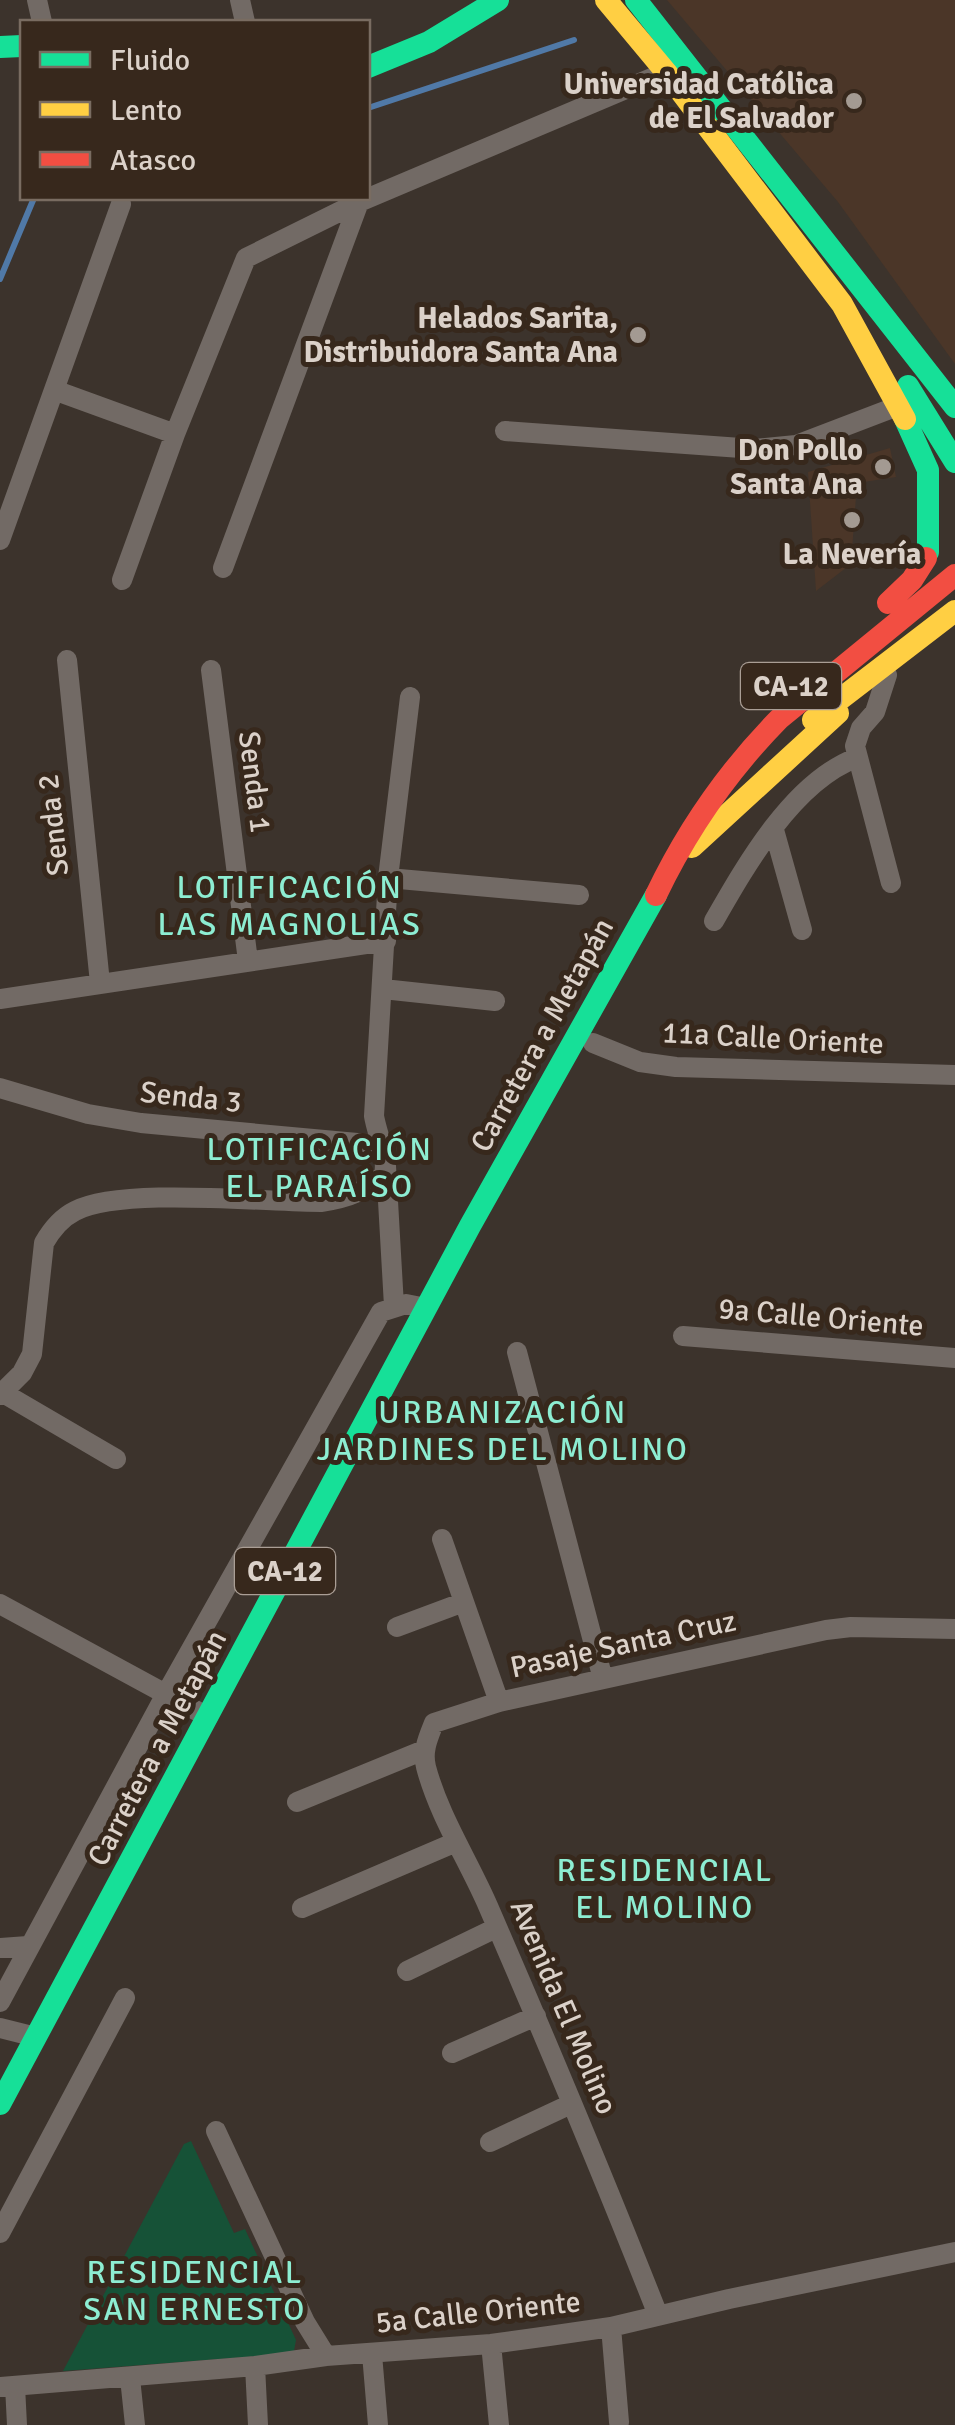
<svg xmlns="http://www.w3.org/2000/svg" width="955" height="2425" viewBox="0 0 955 2425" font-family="Signika,sans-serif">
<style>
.built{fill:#4b3628}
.green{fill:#165237}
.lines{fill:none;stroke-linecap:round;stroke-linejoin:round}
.stream{stroke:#5079a7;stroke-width:6}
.street{stroke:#726a65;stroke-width:20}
.fast{stroke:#16e098;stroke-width:22}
.slow{stroke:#ffcf43;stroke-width:22}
.jam{stroke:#f24e42;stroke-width:22}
.poi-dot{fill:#a39a92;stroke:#37281c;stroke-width:4}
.labels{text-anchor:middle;stroke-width:10;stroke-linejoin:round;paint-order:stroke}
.shield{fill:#37281c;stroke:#aa9e95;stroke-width:2.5}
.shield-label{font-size:28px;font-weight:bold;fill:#dbd1c9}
.poi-label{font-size:30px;font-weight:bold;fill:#dbd1c9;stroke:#37281c;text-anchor:end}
.street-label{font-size:30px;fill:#dbd1c9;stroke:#37281c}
.neighbourhood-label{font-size:32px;letter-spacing:2.5px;fill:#8dedd2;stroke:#37281c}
</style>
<rect width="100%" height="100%" fill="#3c332c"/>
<path class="built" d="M667,0H955V364L838,202Z
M890,448L896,477L857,483L851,564L816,591L808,472Z"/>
<path class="green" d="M191,2141L234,2233L245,2229L296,2340L294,2351L286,2354L63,2371L184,2144Z"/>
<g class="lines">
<path class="stream" d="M368,108L574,40
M0,279L34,198"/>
<path class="street" d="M37,0L42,22
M240,0L245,22
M54,390L121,204
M505,431L755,449L796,445L898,406
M0,540L54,390L175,434
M223,568L359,202
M122,580L175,434L246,258L359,202L666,72
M67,660L100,983
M211,670L248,961
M887,675L875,712L861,728L855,746L891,883
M774,830L802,930
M388,878L579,895
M714,921C746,865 793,782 856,758
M383,989L495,1001
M0,999L386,941
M593,1043L640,1062L676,1067L955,1075
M0,1088L88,1114L141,1123L379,1145
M386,1166L394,1306
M683,1336L955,1358
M517,1352L603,1679
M3,1393L116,1459
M0,1395L22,1373L32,1354L44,1243C52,1229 61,1218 75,1211C121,1187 263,1202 321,1202C344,1199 368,1191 384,1174C388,1157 377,1134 374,1116L388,878L410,697
M442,1539L499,1702
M0,1604L208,1717
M397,1627L464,1602
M297,1802L424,1750
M302,1908L456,1842
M0,1948L28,1946
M407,1971L496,1928
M0,2002L166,1694L381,1312L406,1304L426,1308
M0,2028L36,2037
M452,2053L536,2016
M216,2131L305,2322L326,2356
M490,2142L571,2104
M0,2233L125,1998
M658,2315C604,2178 547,2042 488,1906C468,1860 439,1816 426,1767C422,1751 428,1738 434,1723L499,1702L826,1630L851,1627L955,1629
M611,2327L619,2422
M491,2344L499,2425
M372,2354L378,2425
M255,2366L258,2425
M130,2378L135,2425
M15,2386L17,2425
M0,2387L255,2366L326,2356L491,2344L549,2336L611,2327L729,2299L955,2252"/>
<path class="fast" d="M636,0L955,407
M0,47L22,46
M368,67L429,42L498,0
M908,386L955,462
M905,419L928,470V552
M0,2104L470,1226L656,895"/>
<path class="slow" d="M606,0L666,72L842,304L905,419
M813,720L955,611
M692,847L838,713"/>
<path class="jam" d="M888,603L912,580L926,558
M656,895C688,828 727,772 779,719L955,575"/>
</g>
<g class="poi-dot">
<circle cx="854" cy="101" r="10"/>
<circle cx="638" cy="335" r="10"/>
<circle cx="883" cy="467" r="10"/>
<circle cx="852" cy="520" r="10"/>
</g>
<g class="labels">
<g class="shield">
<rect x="741" y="663" width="100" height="46" rx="8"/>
<rect x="235" y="1548" width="100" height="46" rx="8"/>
</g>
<g class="shield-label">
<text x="791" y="696">CA-12</text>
<text x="285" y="1581">CA-12</text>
</g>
<g class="poi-label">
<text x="834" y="94">Universidad Católica<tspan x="834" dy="34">de El Salvador</tspan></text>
<text x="618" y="328">Helados Sarita,<tspan x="618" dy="34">Distribuidora Santa Ana</tspan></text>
<text x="863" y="460">Don Pollo<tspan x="863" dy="34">Santa Ana</tspan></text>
<text x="852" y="564" text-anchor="middle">La Nevería</text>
</g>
<g class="street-label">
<text transform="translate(255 782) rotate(83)" y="10">Senda 1</text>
<text transform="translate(53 825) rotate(-96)" y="10">Senda 2</text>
<text transform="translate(542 1035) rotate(-61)" y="10">Carretera a Metapán</text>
<text transform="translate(773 1038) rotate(3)" y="10">11a Calle Oriente</text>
<text transform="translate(191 1097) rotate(6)" y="10">Senda 3</text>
<text transform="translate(821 1317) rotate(5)" y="10">9a Calle Oriente</text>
<text transform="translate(623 1644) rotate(-12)" y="10">Pasaje Santa Cruz</text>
<text transform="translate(157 1748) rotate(-62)" y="10">Carretera a Metapán</text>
<text transform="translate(564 2007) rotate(67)" y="10">Avenida El Molino</text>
<text transform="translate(478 2312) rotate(-6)" y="10">5a Calle Oriente</text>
</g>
<g class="neighbourhood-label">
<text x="290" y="898">LOTIFICACIÓN<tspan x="290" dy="37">LAS MAGNOLIAS</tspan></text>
<text x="320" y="1160">LOTIFICACIÓN<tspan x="320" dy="37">EL PARAÍSO</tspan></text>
<text x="503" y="1423">URBANIZACIÓN<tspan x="503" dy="37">JARDINES DEL MOLINO</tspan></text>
<text x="665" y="1881">RESIDENCIAL<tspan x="665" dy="37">EL MOLINO</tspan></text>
<text x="195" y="2283">RESIDENCIAL<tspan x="195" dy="37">SAN ERNESTO</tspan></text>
</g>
</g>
<rect x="20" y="20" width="350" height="180" fill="#37281c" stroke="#796c61" stroke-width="2.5"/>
<rect x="40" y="52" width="50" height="15" fill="#16e098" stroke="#796c61" stroke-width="2.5"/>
<text x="110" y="70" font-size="30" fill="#dbd1c9">Fluido</text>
<rect x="40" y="102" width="50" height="15" fill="#ffcf43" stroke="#796c61" stroke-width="2.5"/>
<text x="110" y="120" font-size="30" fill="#dbd1c9">Lento</text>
<rect x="40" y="152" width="50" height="15" fill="#f24e42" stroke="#796c61" stroke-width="2.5"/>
<text x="110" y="170" font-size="30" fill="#dbd1c9">Atasco</text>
</svg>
